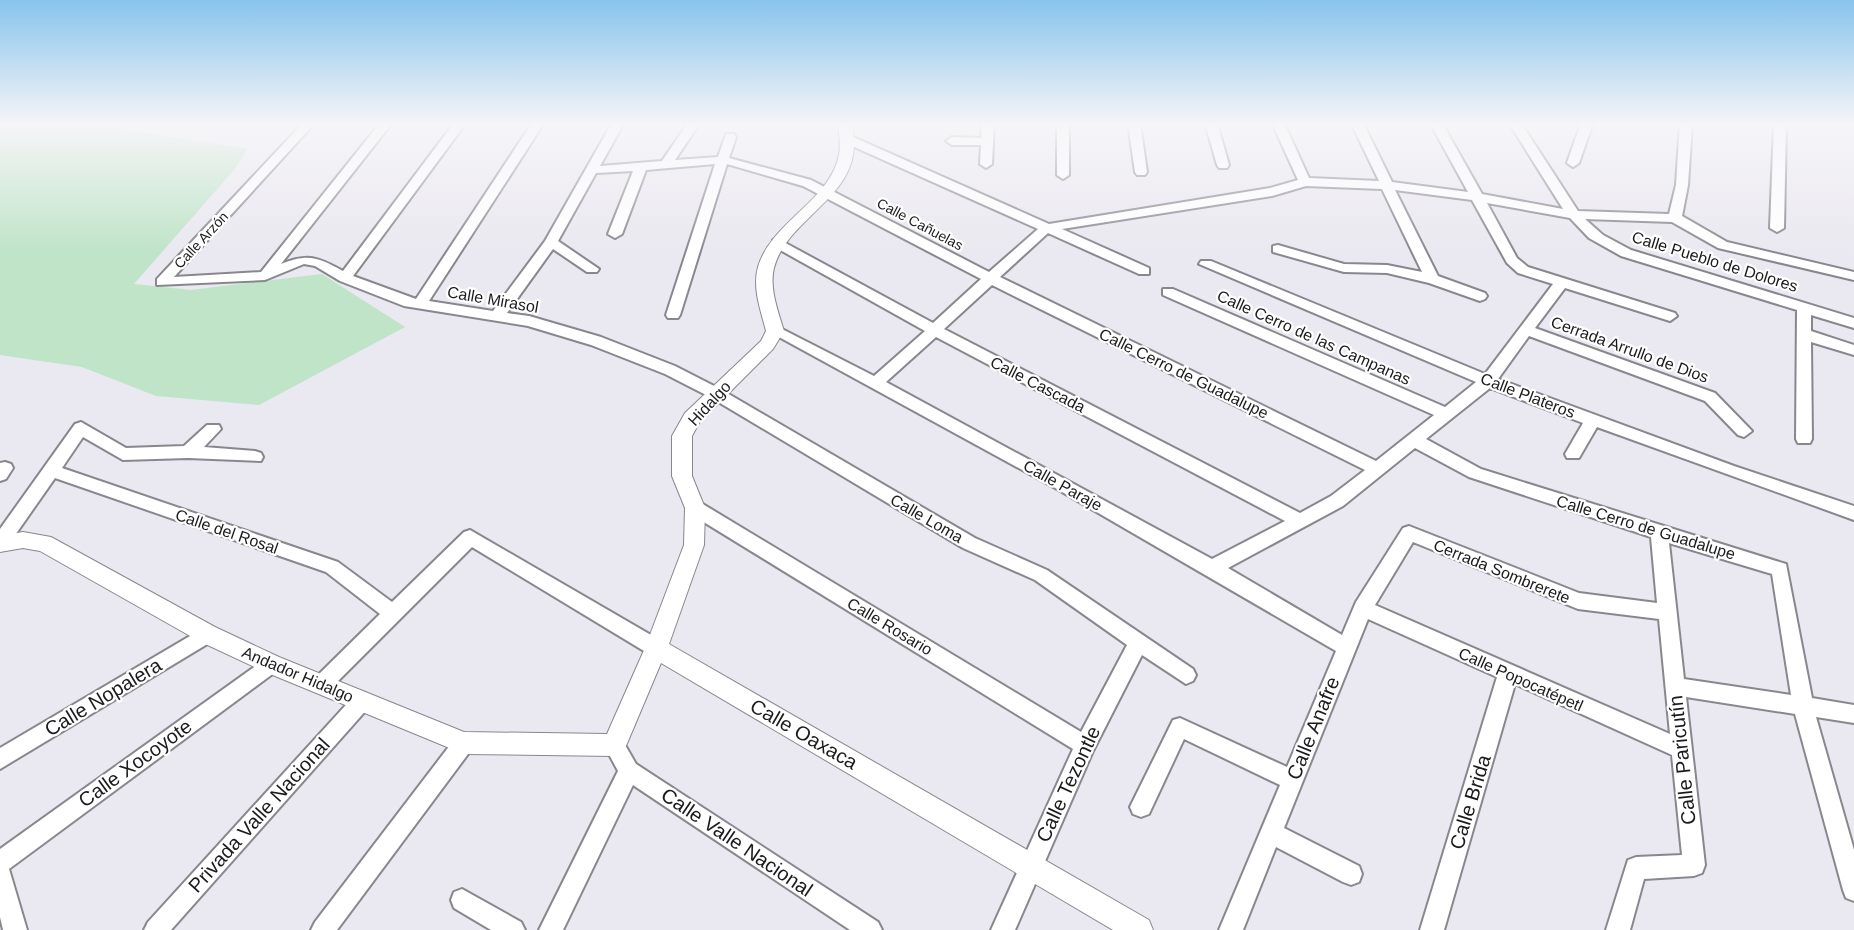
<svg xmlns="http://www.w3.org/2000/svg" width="1854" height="930" viewBox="0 0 1854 930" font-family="Helvetica,sans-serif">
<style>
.green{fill:#bfe4c7}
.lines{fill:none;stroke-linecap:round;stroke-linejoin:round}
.minor-casing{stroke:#89878e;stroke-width:4}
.tertiary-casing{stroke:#89878e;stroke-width:2}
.minor{fill:#fff;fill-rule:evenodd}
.tertiary{fill:#fff;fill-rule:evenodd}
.labels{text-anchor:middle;stroke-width:4.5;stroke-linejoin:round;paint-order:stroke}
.far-street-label{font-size:14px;fill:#1b1b1d;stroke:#fff}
.street-label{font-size:16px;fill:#1b1b1d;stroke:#fff}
.near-street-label{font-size:20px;fill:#1b1b1d;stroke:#fff}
</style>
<rect width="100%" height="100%" fill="#eae8f0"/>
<path class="green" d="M0,123H82L248,149L233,171L134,284L191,290L322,274L405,327L259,405L156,396L82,367L0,355Z"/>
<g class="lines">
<defs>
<path id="minor" d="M303,123H315L174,277L261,272L380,123H392L281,264C308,253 318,257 343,271L454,123H466L353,276L416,299L532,123H544L429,301L493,311L545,241L612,123H624L600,166L662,161L688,123H700L675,160L718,157L726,134H734L736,137L729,158L811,180L989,272L1038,229L843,142V136H851L1049,224L1270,188L1298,180L1272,123H1284L1309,178L1379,181L1351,123H1363L1392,182L1468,192L1430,123H1442L1482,194L1563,209L1509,123H1521L1578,211L1669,214L1676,185L1680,123H1692L1688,185L1682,216L1727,242L1854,272V280L1718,248L1672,222L1585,219L1603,235L1631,250L1854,318V328L1811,315V331L1854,345V355L1811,342L1812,439L1810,443H1798L1796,439L1797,310L1621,256L1589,238L1570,218L1487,203L1517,258L1528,267L1675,313L1677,316L1670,321L1565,288L1535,328L1715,393L1752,431L1744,437L1738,435L1705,401L1529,336L1498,379L1734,466L1854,506V520L1597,427L1579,458H1567L1565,454L1583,423L1490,388L1426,439L1481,469L1786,564L1812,698L1854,705V723L1816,717L1854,850V901L1846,898L1843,890L1795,714L1686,697L1705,865L1702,873L1694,876L1644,879L1630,930H1606L1628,860L1636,857L1682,855L1672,755L1515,684L1444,930H1420L1497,677L1368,619L1284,828L1359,866L1362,874L1359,882L1351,885L1343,882L1276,847L1243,930H1219L1280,785L1184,739L1149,814L1141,817L1133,814L1130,807L1173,720L1180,718L1287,767L1336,651L1057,489L768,331L775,326L780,328L874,376L925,331L773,246V240L778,239L933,323L981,279L803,186L727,164L680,315L678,318H668L666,315L715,164L646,170L622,234L615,238L608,234L633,171L596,173L558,241L599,269L597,272H587L553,249L507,313L529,316L601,337L675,366L720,389L975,538L1047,570L1193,669L1196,675L1193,681L1186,684L1142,655L1093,751L1015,930H991L1073,749L689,513L686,508L689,503H701L1081,732L1127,645L1035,580L963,548L710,397L665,374L591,345L528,326L404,306L340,281L315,266L304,264L265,280L157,285V279ZM1306,186L1382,189L1422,272L1387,265L1344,264L1278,245L1273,246V252L1344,272L1387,273L1429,283L1480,301L1485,299L1487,296L1485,293L1438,276L1395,190L1472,200L1507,263L1518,273L1553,284L1485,374L1211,261H1201L1199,264L1476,382L1445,407L1173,289H1163V295L1434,415L1376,461L1000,277L1048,233L1139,274H1149V268L1062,229L1272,196ZM992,285L1365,470L1331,496L1300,513L944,329ZM936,337L1285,521L1212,559L886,382ZM1415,448L1469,477L1651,537L1657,603L1579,593L1409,526L1403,528L1356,602L1342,635L1228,568L1343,506ZM1413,542L1578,609L1659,619L1670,734L1375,605ZM1669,543L1772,574L1791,695L1684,679Z
M982,123H994L992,164L986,168L980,164L981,145H952L946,141L952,137L981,138Z
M1057,123H1069V175L1063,179L1057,175Z
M1128,123H1140L1147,172L1145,175H1137L1135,172Z
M1205,123H1217L1229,165L1227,168H1219L1217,165Z
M1581,123H1593L1579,163L1573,167L1567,163Z
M1774,123H1786L1784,228L1777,232L1770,228Z
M81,422L126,448L184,446L207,425H219L221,429L204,447L255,451L261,453L263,457L261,461L188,458L123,460L83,437L62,468L338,562L392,602L464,532L470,530L663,642L666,648L663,654L656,656L649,654L472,547L329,690L322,693L315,690L312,684L315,678L380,614L326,572L55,478L6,548L0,550V529L75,424Z
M5,462L11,464L13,468L6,479L0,481V463Z
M207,626L214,628L216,634L214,640L0,769V748Z
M271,655L278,658L281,664L278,670L9,869L27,930H3L0,917V849Z
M362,692L369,695L372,701L369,707L171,930H144L148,922L355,695Z
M464,733L471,736L474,743L471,750L337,930H311L315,922L457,736Z
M614,735L621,738L636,764L878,922L882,930H850L633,785L563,930H539L618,771L604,745L607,738Z
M462,889L521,922L525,930H491L454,908L451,900L454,892Z"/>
<path id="tertiary" d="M838,123H852C853,134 855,145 853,155C845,202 786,222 774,268C769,288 778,311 784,331L773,349L699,423L692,436V476L705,508L704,545L669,644L1149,920L1153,930H1113L661,663L623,753L614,756L464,754L263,671L199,641L40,551L23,548L0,552V536L23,532L51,537L215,627L279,657L464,732L607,734L645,648L684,545L685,508L672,476V436L685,413L761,341L766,331C761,311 752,288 758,267C771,222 830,201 839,155C841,145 839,134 838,123Z"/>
</defs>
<use href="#minor" class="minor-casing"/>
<use href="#tertiary" class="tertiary-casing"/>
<use href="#minor" class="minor"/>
<use href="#tertiary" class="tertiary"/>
</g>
<linearGradient id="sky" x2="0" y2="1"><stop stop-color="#88c4ec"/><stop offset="0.49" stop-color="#f6f5f8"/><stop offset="1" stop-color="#f6f5f8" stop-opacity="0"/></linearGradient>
<rect width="1854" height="253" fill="url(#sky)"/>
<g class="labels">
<g class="far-street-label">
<text transform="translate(920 224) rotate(28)" y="5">Calle Cañuelas</text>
<text transform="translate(201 240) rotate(-47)" y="5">Calle Arzón</text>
</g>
<g class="street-label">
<text transform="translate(1715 261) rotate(17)" y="6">Calle Pueblo de Dolores</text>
<text transform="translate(493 299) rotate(10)" y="6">Calle Mirasol</text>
<text transform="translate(1314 337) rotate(24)" y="6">Calle Cerro de las Campanas</text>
<text transform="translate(1630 349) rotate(20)" y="6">Cerrada Arrullo de Dios</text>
<text transform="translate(1184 373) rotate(26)" y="6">Calle Cerro de Guadalupe</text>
<text transform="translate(1038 384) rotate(27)" y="6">Calle Cascada</text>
<text transform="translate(1528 395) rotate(21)" y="6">Calle Plateros</text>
<text transform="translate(709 403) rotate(-47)" y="6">Hidalgo</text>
<text transform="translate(1063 485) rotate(29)" y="6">Calle Paraje</text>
<text transform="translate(927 518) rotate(30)" y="6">Calle Loma</text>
<text transform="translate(1646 527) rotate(17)" y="6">Calle Cerro de Guadalupe</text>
<text transform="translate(227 531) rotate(19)" y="6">Calle del Rosal</text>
<text transform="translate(1502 571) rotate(22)" y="6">Cerrada Sombrerete</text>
<text transform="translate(890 626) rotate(31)" y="6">Calle Rosario</text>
<text transform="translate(298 674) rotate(23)" y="6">Andador Hidalgo</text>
<text transform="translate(1521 679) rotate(24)" y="6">Calle Popocatépetl</text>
</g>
<g class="near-street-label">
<text transform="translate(103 697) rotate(-31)" y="7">Calle Nopalera</text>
<text transform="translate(1313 728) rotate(-68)" y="7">Calle Anafre</text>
<text transform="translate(804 734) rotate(30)" y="7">Calle Oaxaca</text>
<text transform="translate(1682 760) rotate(-96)" y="7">Calle Paricutín</text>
<text transform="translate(135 763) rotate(-36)" y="7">Calle Xocoyote</text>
<text transform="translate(1068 784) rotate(-65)" y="7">Calle Tezontle</text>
<text transform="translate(1470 802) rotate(-73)" y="7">Calle Brida</text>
<text transform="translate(259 815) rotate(-48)" y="7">Privada Valle Nacional</text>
<text transform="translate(737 842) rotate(34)" y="7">Calle Valle Nacional</text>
</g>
</g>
</svg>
